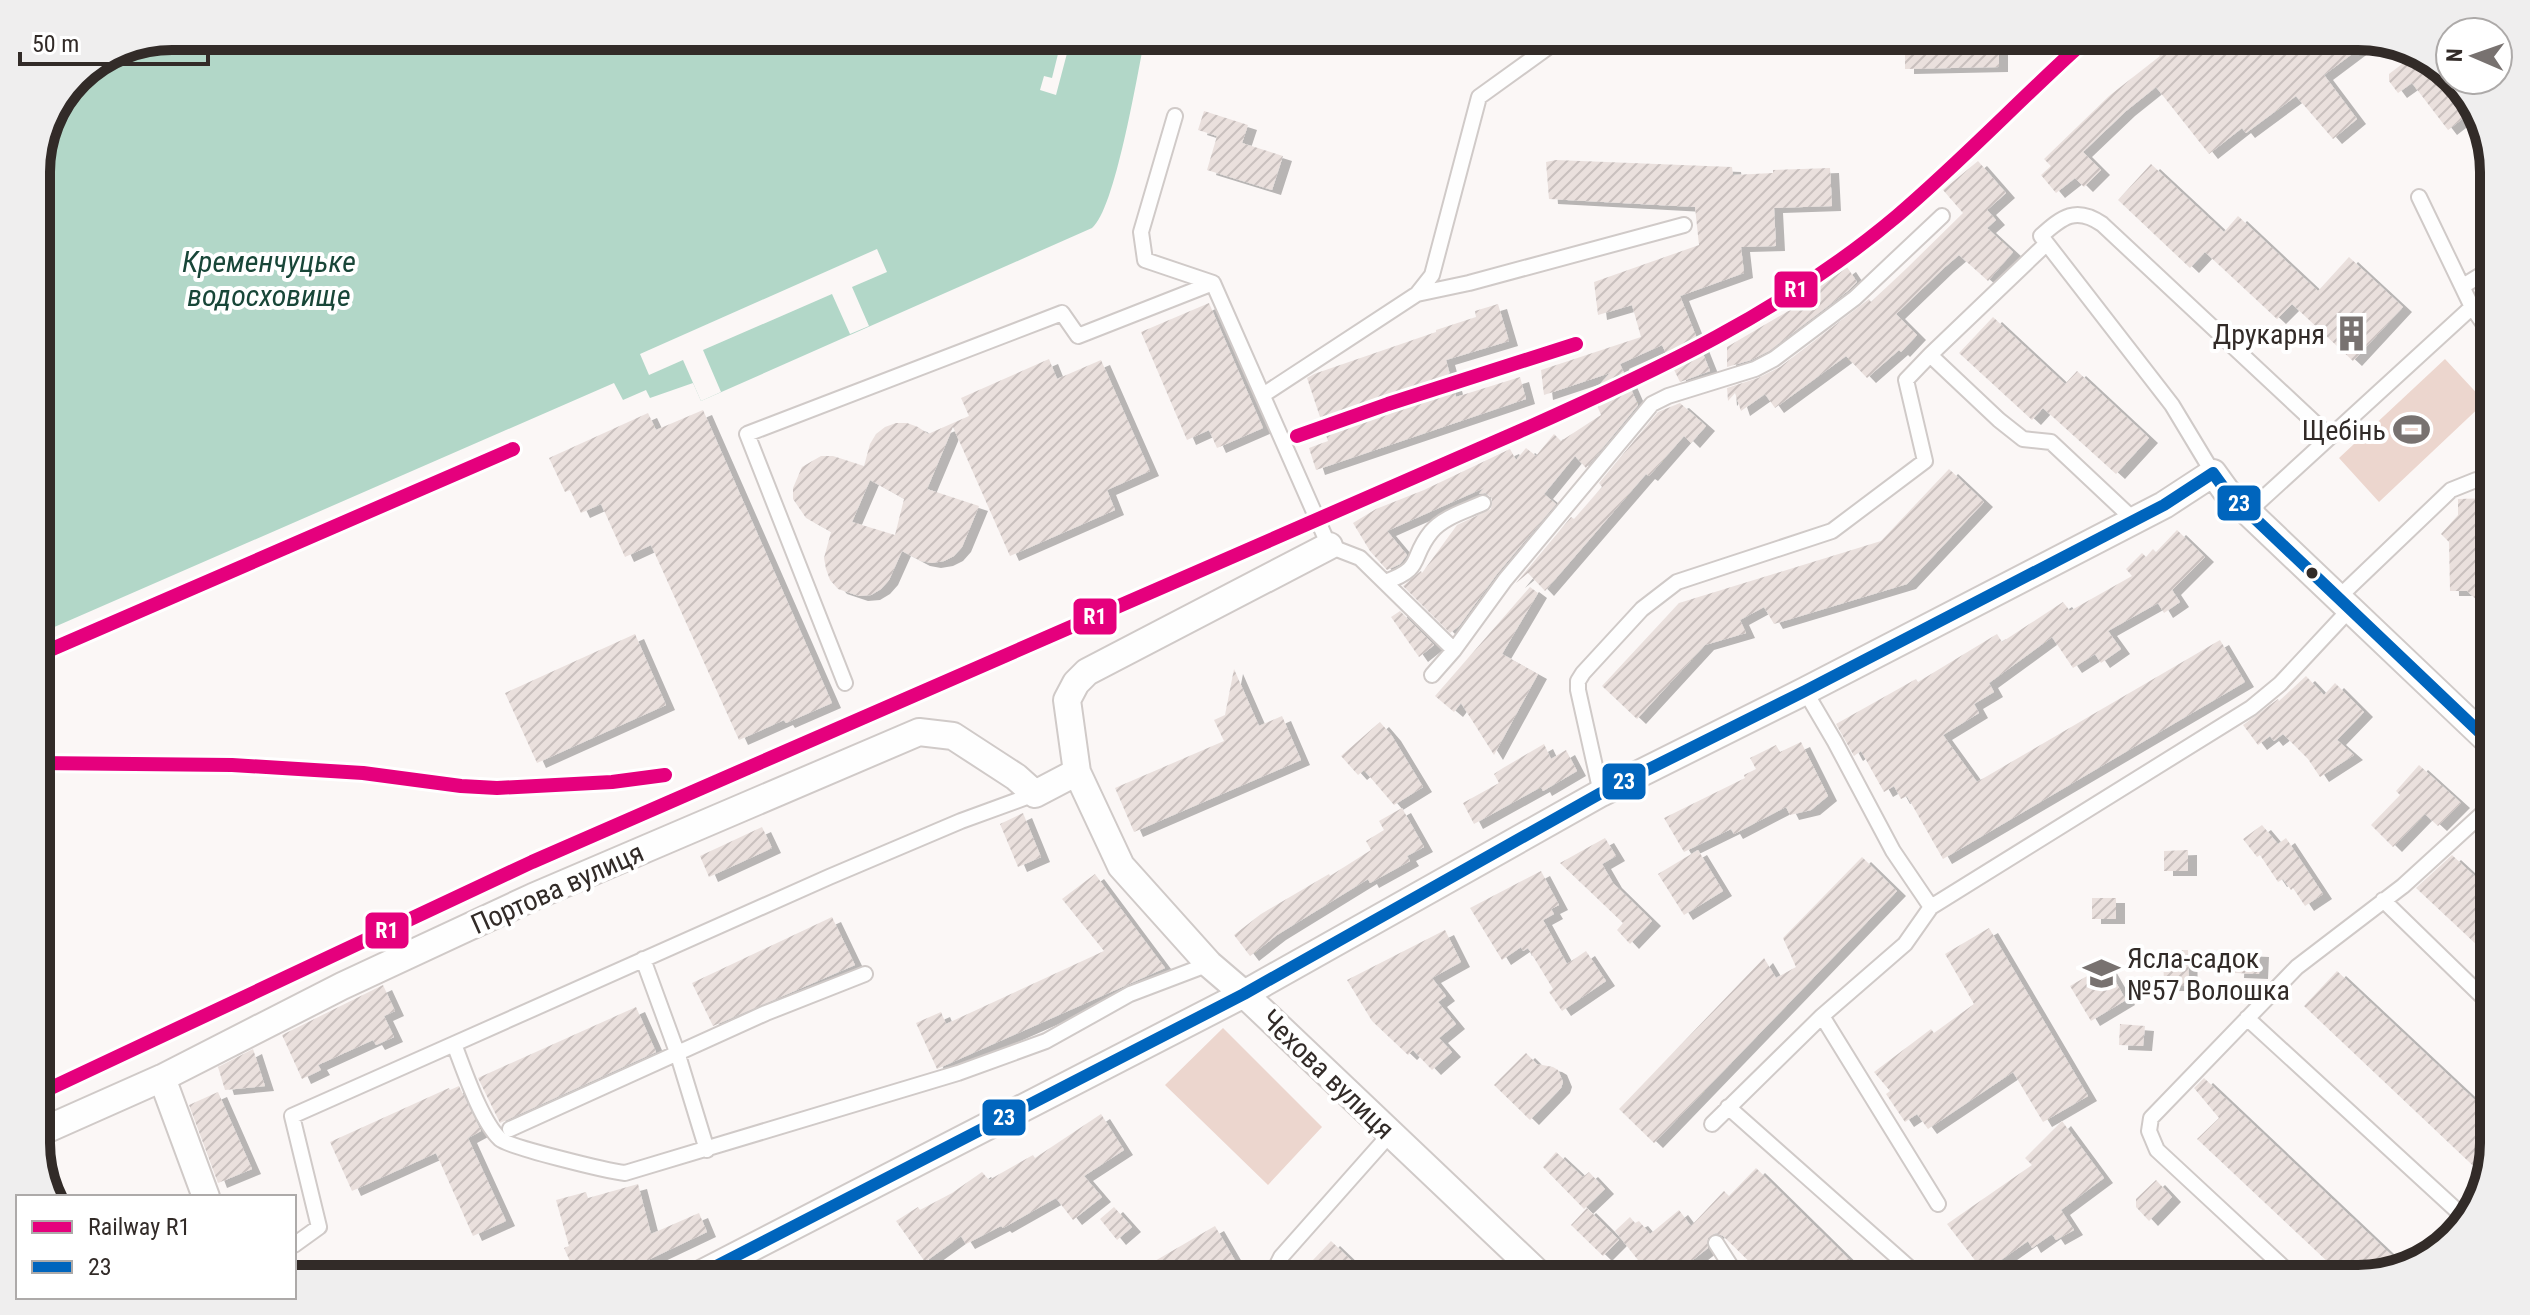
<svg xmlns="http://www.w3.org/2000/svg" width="2530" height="1315" viewBox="0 0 2530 1315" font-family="'Roboto Condensed',sans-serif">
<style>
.green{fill:#ecd6ce}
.water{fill:#b2d7c8}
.pier{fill:#fbf7f6}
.building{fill:url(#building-hatch);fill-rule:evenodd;filter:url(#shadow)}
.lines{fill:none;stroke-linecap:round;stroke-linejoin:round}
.service-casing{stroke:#d0cac8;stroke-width:18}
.minor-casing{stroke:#d0cac8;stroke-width:30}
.service{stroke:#fefefe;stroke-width:14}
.minor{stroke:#fefefe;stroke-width:26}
.bus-1-casing{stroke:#fff;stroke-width:18}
.bus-1{stroke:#0065bd;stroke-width:12}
.rail-1-casing{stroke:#fff;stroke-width:20}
.rail-1{stroke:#e5007d;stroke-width:14}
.bus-dot{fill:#322b28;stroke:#fff;stroke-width:3}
.labels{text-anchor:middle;stroke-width:8;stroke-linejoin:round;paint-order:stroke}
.poi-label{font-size:28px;fill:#322b28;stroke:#fff;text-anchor:end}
.street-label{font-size:28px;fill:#322b28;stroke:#fff}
.water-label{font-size:30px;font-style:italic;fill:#184638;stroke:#fff}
.rim{fill:none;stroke:#322b28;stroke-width:10}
.line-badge{stroke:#fff;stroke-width:3}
.badge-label{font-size:22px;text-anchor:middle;font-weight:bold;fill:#fff}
</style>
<defs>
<pattern id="building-hatch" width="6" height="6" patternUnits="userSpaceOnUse" patternTransform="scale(2)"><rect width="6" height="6" fill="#eae0dd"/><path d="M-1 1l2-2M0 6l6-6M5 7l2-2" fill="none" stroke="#c9c0be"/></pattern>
<filter id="shadow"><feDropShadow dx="9" dy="5" stdDeviation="0" flood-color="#0004"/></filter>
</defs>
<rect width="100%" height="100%" fill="#fbf7f6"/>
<path class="green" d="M2445,359L2485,402L2379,502L2339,458Z
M1223,1028L1322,1127L1268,1185L1165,1085Z"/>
<path class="water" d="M1144,42C1137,76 1115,210 1092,228L701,401L693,383L650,398L646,390L623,400L614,383L36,635V163L76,75L120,46Z"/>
<path class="pier" d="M1061,42H1070L1056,95L1040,90L1044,76L1052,78Z
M877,249L887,272L852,287L869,326L850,334L832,294L703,350L721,392L701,401L683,360L649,375L640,354Z"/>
<path class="building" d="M2358,36L2372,39L2324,75L2357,119L2333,139L2296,96L2246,133L2242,128L2209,154L2156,87L2126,111L2083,152L2101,170L2084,187L2075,178L2056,193L2041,175L2051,166L2044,159L2109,96L2160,56L2141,37Z
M1905,38H1999V67L1905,69Z
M2419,51L2471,97L2475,109L2448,130L2412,83L2398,93L2389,81V74Z
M1204,111L1248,125L1242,143L1283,156L1272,190L1207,170L1217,136L1198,130Z
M1556,160L1732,167L1733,175L1773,173V170L1830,168L1832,206L1774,208L1776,246L1741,247L1744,273L1680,296L1710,371L1680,382L1662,345L1620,364L1638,405L1586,468L1575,456L1544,494L1556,504L1497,574L1459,626L1450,633L1403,586L1421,571L1422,573L1457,525L1491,509L1492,498L1485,493L1479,494L1484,488L1387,531L1407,555L1400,564L1387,570L1370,551L1353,523L1376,509L1424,490L1510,449L1516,460L1526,448L1536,456L1554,434L1561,441L1601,415L1592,393L1610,373L1544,395L1541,370L1641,337L1632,305L1598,315L1594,282L1699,245L1695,207L1549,199L1546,162Z
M1978,161L2006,193L1987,210L1996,220L1987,228L2013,252L1988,281L1959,255L1945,267L1896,314L1917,335L1901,352L1899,350L1867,378L1846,356L1775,408L1765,394L1741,411L1735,393L1728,401L1727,388L1758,378L1780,367L1869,299L1871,302L1907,268L1963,213L1943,190Z
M2151,164L2224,232L2238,216L2318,291L2349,257L2403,307L2353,361L2292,304L2277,319L2205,252L2190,268L2118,200Z
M1847,267L1857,282L1849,290L1769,351L1751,360L1727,367V347L1807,300L1805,297Z
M1209,303L1263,428L1217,448L1209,430L1187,440L1141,332Z
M1498,304L1509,341L1446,360L1456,397L1520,377L1526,399L1316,470L1309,448L1328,441L1307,378L1314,374L1436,332V330L1476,317L1475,311Z
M1993,317L2065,384L2077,371L2149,438L2116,474L2043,408L2032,420L1959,353Z
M1049,359L1057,379L1101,360L1150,471L1107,490L1115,510L1010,556L953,427L927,489L979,506L962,547L954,556L944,561L932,563L921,561L902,551L889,580L881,589L871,595L859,596L838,589L830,580L826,569L824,558L831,532L806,518L793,499V488L802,467L821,456H833L864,466L870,444L876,434L885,427L896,423H907L918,427L928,434L969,416L961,398ZM870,480L904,499L895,535L852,522Z
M1680,403L1706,426L1691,443L1684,436L1649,476L1646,474L1545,591L1528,573L1516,583L1571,517L1574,519L1602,487L1599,483L1658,412Z
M703,410L832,703L786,723L784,720L739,740L651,545L625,557L601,504L581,513L570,490L565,492L549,458L648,413L656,430Z
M1949,469L1984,502L1907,584L1774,624L1764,607L1740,620L1746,633L1705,645L1637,719L1602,686L1679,603L1881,541Z
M2494,498V616L2467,591H2450L2449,542L2441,534L2458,515V499Z
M2177,530L2205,557L2172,590L2180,602L2164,613L2158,603L2108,631L2121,649L2101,663L2095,654L2073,668L2052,637L1989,683L1994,692L1974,704L1979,713L1943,735L1977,782L2220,640L2245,682L1943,859L1907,796L1901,799L1894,786L1884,792L1861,751L1854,756L1836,724L1916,679L1918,682L1997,634L2002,642L2063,602L2070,611L2132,576L2126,569L2142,553L2146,557L2153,549L2156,552Z
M1530,587L1538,593L1502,654L1538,674L1494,755L1461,703L1454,712L1435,696Z
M1400,611L1434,645L1419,657L1391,617Z
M635,634L666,705L537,763L505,693Z
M1234,669L1259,726L1282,716L1301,760L1134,832L1115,788L1224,741L1214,720L1225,715Z
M2306,676L2324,695L2335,683L2364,712L2337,740L2354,755L2320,777L2308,759L2283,734L2274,741L2270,736L2258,745L2243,725L2278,699L2279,701Z
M1380,722L1392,736L1423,787L1394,805L1364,770L1358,775L1341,756Z
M1801,742L1828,796L1811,810L1790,815L1786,807L1734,834L1731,829L1684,852L1664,818L1745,778L1744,775L1756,769L1750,758L1776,745L1780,752Z
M1544,744L1551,759L1566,750L1577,771L1543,791L1541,787L1474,824L1463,803L1499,783L1494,774L1503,768Z
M2419,765L2461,803L2438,826L2425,814L2393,847L2371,825L2400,795L2396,791Z
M1402,808L1424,847L1407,856L1410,861L1370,883L1368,879L1277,935L1250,956L1234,935L1261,914L1329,874L1330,876L1371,850L1366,841L1384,830L1379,821Z
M1023,813L1041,857L1018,867L1000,824Z
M2262,825L2278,844L2286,838L2323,894L2305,906L2293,888L2291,890L2283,879L2278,882L2260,855L2257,857L2243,839Z
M762,827L772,848L709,877L700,856Z
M1605,838L1616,856L1602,864L1613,883L1652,921L1630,944L1617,930L1623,923L1560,863Z
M1698,850L1723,891L1684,915L1658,874Z
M2188,850V871H2164V851Z
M2452,855L2494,894V961L2416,888Z
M1862,857L1897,891L1654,1143L1619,1109L1764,958L1776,978L1796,967L1783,938Z
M1541,871L1559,905L1551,909L1554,914L1543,920L1567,964L1586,951L1606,981L1562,1011L1549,992L1553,989L1528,948L1523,951L1521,947L1502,960L1470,908Z
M1095,874L1165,968L937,1069L916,1023L941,1012L946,1024L1104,951L1062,899Z
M2092,898H2116V919H2092Z
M832,917L855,965L713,1026L692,983Z
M1989,928L2088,1096L2043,1122L2013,1072L1928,1129L1917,1114L1905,1122L1886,1094L1890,1091L1874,1072L1931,1029L1934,1033L1974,1004L1945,954Z
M1445,930L1461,962L1432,978L1446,996L1438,1002L1456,1024L1439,1038L1452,1052L1432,1070L1413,1050L1408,1055L1372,1021L1347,980Z
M2188,950L2189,986H2164L2163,951Z
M2236,951L2260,952L2259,974L2235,973Z
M2106,965L2126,1000L2091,1021L2070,986Z
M2337,971L2494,1118V1144L2486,1178L2304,1006Z
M383,985L395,1011L384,1016L394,1037L376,1045L373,1040L318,1065L321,1070L302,1079L282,1035Z
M636,1007L656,1052L500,1123L478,1078Z
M2120,1024L2145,1026L2143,1046L2119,1045Z
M253,1049L265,1086L225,1090L218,1067Z
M1526,1053L1537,1064L1553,1067L1558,1070L1563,1082L1561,1088L1530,1120L1494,1085Z
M2204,1078L2403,1266L2359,1279H2346L2197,1139L2219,1118L2194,1088Z
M459,1086L481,1131L468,1138L506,1221L473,1236L436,1153L352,1191L330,1142L449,1088L450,1090Z
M218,1092L252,1169L218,1183L189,1105Z
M1101,1114L1124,1150L1084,1176L1102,1197L1073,1220L1056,1198L1003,1228L1001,1226L966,1244L961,1236L925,1262L896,1221L918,1207L920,1210L952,1193L982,1172L989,1180L1033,1155L1035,1158Z
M2062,1121L2104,1178L2061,1210L2074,1230L2056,1240L2052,1234L2032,1248L2028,1241L1984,1272L1947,1224L2032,1165L2025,1158Z
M1556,1152L1583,1177L1589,1172L1605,1189L1584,1209L1543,1167Z
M1756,1168L1869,1279H1767L1723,1236L1716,1233L1708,1238V1248L1684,1267L1696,1279H1653L1615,1231L1630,1217L1635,1223L1639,1221L1650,1234L1679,1210L1691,1226L1724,1191L1729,1196Z
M2156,1180L2172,1197L2149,1221L2136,1207V1199Z
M638,1184L651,1234L699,1213L707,1232L608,1279H578L564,1248L569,1246L556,1200L586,1192L588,1198Z
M1114,1207L1132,1227L1117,1240L1100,1219Z
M1587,1208L1619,1240L1603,1256L1571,1225Z
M1215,1226L1240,1269L1222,1279H1124Z
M1331,1241L1371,1279H1295Z"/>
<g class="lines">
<defs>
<path id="service" d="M1175,116L1141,232L1145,260L1213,283L1329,546L1360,558L1454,650L1505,580L1652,404L1668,396L1755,369L1774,359L1855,298L1942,216
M2046,244L1930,355L1999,420L2023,439L2051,442L2134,520
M2463,286L2494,267
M1417,294L1469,283L1684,225
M2472,307L2494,339
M1263,395L1417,294L1432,275L1479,97L1558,40
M2213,473L2172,405L2041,236C2062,217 2076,206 2102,224L2329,436
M2248,512L2472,307L2419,197
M1385,582C1425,568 1409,559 1431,532C1443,517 1466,511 1483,503
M2338,598L2451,490L2476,480L2494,481
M1432,675L1454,650
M845,683L747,434L1062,313L1078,336L1213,283
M1805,691L1835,742L1893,851L1931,907L2251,708L2280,684L2350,609
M1601,793L1578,690V681L1583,673L1642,609L1677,582L1832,531L1925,461L1906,380L1930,355
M1035,794L961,821L829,877L454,1044C464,1070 481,1121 500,1139C509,1147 607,1171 625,1173L958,1073L1046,1041L1130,994L1209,964
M2383,900L2494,1008
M643,959L677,1052L707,1150
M1822,1016L1938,1204
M2247,1018L2466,1219
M1728,1107L1922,1279
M1712,1124L1822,1016L1905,944L1931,907
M510,1129L766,1013L865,974
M1716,1243L1739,1279
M294,1245L319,1227L292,1116L454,1044
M1270,1279L1281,1257L1391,1133
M2296,1279L2157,1150L2149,1131L2151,1118L2297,967L2403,886L2494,803"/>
<path id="minor" d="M1329,546L1087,672L1076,683L1067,700L1077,772L1121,866L1209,964L1244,994L1544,1279
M162,1078L206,1197
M36,1134L162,1078L342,986L533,897L919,732L953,736L1016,777L1035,794L1077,772
M691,1279L1244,994L1601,793L1805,691L2164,505L2213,473L2226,491L2494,746"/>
</defs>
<use href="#service" class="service-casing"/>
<use href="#minor" class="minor-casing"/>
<use href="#service" class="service"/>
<use href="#minor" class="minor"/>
<defs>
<path id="bus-1" d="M691,1279L1244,994L1601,793L1805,691L2164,505L2213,473L2226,491L2494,746"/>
</defs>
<use href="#bus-1" class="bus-1-casing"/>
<use href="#bus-1" class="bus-1"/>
<defs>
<path id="rail-1" d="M1297,436L1388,404L1576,344
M36,656L513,449
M36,763L232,765L363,773L461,786L497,788L612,782L665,775
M36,1095L532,862L1518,432C1654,372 1783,312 1897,216C1964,159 2024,95 2089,37"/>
</defs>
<use href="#rail-1" class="rail-1-casing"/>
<use href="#rail-1" class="rail-1"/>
</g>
<defs>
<symbol id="building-bare" viewBox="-9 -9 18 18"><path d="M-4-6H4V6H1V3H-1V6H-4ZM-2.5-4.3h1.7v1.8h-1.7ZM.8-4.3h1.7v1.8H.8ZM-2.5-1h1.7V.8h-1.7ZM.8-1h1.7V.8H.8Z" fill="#787270" stroke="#fff" stroke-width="2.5" paint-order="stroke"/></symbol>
<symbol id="stadium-bare" viewBox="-9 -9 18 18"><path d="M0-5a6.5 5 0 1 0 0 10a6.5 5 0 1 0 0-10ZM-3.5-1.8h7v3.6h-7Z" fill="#787270" stroke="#fff" stroke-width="2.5" paint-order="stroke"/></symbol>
<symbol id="school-bare" viewBox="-9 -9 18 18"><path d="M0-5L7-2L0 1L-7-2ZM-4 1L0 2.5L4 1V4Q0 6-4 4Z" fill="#787270" stroke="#fff" stroke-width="2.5" paint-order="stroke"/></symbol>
</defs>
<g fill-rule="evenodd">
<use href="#building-bare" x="2326" y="308" width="51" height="51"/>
<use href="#stadium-bare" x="2386" y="404" width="51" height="51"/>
<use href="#school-bare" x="2076" y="948" width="51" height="51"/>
</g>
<circle class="bus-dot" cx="2312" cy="573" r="7"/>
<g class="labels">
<g class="poi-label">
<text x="2325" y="344">Друкарня</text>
<text x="2386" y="440">Щебінь</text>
<text x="2127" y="968" text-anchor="start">Ясла-садок<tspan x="2127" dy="32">№57 Волошка</tspan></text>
</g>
<g class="street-label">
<text transform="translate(557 888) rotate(-24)" y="10">Портова вулиця</text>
<text transform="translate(1328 1074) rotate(44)" y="10">Чехова вулиця</text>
</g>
<g class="water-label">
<text x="269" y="272">Кременчуцьке<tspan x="269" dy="34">водосховище</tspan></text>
</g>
</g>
<path d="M0 0H2530V1315H0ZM172 50H2358A122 122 0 0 1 2480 172V1143A122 122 0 0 1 2358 1265H172A122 122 0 0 1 50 1143V172A122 122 0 0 1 172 50Z" fill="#efeeee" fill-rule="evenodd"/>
<path class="rim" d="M172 50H2358A122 122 0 0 1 2480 172V1143A122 122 0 0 1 2358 1265H172A122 122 0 0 1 50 1143V172A122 122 0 0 1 172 50Z"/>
<g class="line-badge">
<rect x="1773" y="270" width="46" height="39" rx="8" fill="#e5007d"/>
<rect x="2216" y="484" width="46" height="38" rx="8" fill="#0065bd"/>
<rect x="1072" y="597" width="46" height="39" rx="8" fill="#e5007d"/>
<rect x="1601" y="762" width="46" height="39" rx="8" fill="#0065bd"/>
<rect x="364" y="911" width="46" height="39" rx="8" fill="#e5007d"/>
<rect x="981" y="1098" width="46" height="39" rx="8" fill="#0065bd"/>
</g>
<g class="badge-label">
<text x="1796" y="297">R1</text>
<text x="2239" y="511">23</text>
<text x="1095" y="624">R1</text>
<text x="1624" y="789">23</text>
<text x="387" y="938">R1</text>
<text x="1004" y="1125">23</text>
</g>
<rect x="16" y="1195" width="280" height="104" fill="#ffffff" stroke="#adaaa9" stroke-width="2"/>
<rect x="32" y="1221" width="40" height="12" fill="#e5007d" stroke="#adaaa9" stroke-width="2"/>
<text x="88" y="1235" font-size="24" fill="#322b28">Railway R1</text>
<rect x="32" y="1261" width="40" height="12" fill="#0065bd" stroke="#adaaa9" stroke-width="2"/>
<text x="88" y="1275" font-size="24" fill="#322b28">23</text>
<g transform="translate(2474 56) rotate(272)"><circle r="38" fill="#ffffff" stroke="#adaaa9" stroke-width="2"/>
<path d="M0-6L14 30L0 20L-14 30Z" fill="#787270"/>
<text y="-12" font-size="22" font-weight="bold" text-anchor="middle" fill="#322b28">N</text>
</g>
<path d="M20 52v12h188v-12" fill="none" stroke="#322b28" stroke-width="4"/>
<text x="32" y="52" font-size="24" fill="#322b28" stroke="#ffffff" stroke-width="6" paint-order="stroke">50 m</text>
</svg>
